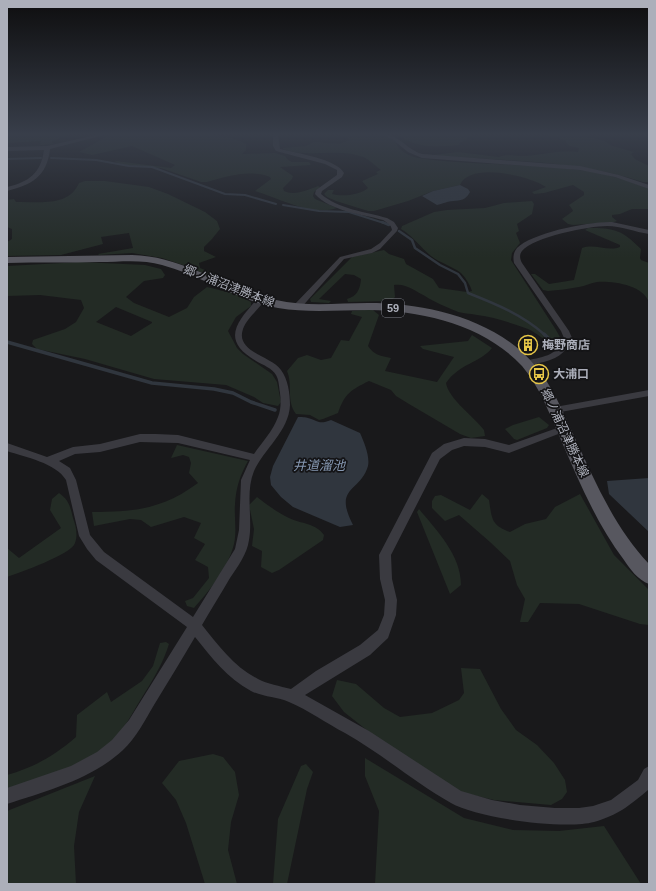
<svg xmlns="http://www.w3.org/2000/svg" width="656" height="891" viewBox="0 0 656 891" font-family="Arial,'Noto Sans JP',sans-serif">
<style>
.green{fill:#232b25;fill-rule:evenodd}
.water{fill:#30363e}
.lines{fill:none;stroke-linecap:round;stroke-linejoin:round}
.stream-far2{stroke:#30363e;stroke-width:2}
.stream-far1{stroke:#30363e;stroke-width:2.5}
.stream{stroke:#30363e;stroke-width:3.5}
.minor{fill:#3a3a40;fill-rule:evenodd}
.primary{fill:#57575f;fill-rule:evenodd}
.labels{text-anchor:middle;stroke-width:3.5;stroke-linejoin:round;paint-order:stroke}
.shield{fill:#141416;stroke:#7e8089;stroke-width:1}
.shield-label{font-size:11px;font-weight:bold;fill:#acafba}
.street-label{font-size:12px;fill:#acafba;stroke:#141416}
.poi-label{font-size:12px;font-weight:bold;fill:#acafba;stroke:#141416;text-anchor:start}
.water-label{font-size:13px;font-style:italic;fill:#8698b2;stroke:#141416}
</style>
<rect width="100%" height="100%" fill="#19191b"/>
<path class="green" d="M7,134H70L51,142L54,144L7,148L40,145L41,141L7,143Z
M111,134C142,134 223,128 246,144V150L242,154L275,153L285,156L288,160L292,162H309L311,165L280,167L293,176L292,179L283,188L284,191C294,196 308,190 318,186L320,187L314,192L313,196L315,199L337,208C312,217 279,198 255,191L271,179L270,177C249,169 228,176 207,182H201L161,168L128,166L115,162L116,161L171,168L175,165L132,146L92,155L79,152Z
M338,134C349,134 384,134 392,139C396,141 397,146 400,149C404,153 412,157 418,158C475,166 532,163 588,171C609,174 629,181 649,189V209H632L620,214L612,215V217L617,221L614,222L573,225L568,224L562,219L573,211L572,209L569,205L584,195V192L573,185L544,193L534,194L532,192L546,187C529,176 470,161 460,185L433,191L408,201L374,211H368L336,201L327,197L324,194L328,190H334L332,194C342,197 360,195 368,188L362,181L378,174L376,172L381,170C375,166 369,159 363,157C337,147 309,159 283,149V148L306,146L314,142L340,144L349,140L348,138Z
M403,134H472L464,141L459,143L460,145C436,147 421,149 399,136Z
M542,134H589V137L605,141L610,145L634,152L631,154L635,159L649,166V182H643C572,159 499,161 426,155V154L433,155L458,152L499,157C507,154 513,156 521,156C540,156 559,149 578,152L579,148L569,146C565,137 551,135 542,134Z
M85,181H105L149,187L168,194L205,212L217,221L220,229L212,239L204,247V251L216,257L199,263L200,268L244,285V289L226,284L189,267L162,258L132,253L99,255L98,254L133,248L129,233L101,237L103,244L61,255L7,256V242L12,239V229L7,227V200L14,199L16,202C38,201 68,208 79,183Z
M532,201L534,204L532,214L517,224L519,231L516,233L520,243L512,253L511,260L556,330L560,337C547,347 540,334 528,329C511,323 494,317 477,315C470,313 462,314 456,311C446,307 434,302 425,296C415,291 406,283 394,285L395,297L390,301L348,302L347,299C357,296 360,290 361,279L354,275L345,274L319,299L331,301L329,303L311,302L310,299L352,257L384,250L389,254L404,259L406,264L433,279L439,288L467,292L472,291C470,285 466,278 461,273C452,266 440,263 431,256C420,247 413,236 401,229L402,226L434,212L447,210L485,208L504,203Z
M588,228C615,228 622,230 641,249L640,258L641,260L649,263V303C644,285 613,281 597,282C591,283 585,286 579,287C569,289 558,290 548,291L543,290L531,274H535L549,284L574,280L582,248C595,243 607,252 620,247V245L585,230Z
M81,262L145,265L161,269L165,275L163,278L144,281L126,297L134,303L169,317L187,308L194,297L207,287L235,294L251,302V306L236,317L228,331L237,348L243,354L272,374L277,382L281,402L278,406L263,403L254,397L226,385L154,379L85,359L37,349L32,344L33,340L65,329L76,322L84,308L81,300L40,295L7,296V266ZM116,307L152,322V323L131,336L96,322Z
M364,310H373L379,315L368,346C374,355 381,356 391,358L385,371L437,382L454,357L423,349L420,346L468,341L472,335L492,348C480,363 460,363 446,383C448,398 474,417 484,430L485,436L471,438L460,434L409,404L396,396L391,390L369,381C351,390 345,393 338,413L323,419L319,420L310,415L296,414C286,401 293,385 287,371L298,358L307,355L321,360L331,358L341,340L349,341L362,317L351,314L352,311Z
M539,417L549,425L547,428L517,440L514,439L505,429L513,425Z
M177,445L248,461C240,475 236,488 235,504C234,517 237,531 234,544C228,568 210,590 194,608L187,606L185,601L193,598L209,578L208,567L195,560L205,544L194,538L201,523L184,517L151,527L141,520L130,519L94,526L92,512C134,512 163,509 198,483L189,473L191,463L189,457L183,455L171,458Z
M59,493C69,500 70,506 73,518C76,526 78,535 75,543C72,554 19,573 7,577V548L19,558L61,528L50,510L52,499Z
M482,494L489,500C492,519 491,525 510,532L525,524L546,519L555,507L580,494L614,555L649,590V625L640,624L579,604L540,603L528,622H520L525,599L517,585L510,561L490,542L459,515L445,521L432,508V501L435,496L441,495L470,510Z
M257,497C267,505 277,512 289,518C301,524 316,523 324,535L323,540L279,570L272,573L261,567L262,551L252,546L254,529L249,505Z
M419,509C437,531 461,555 461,585L450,594L417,512Z
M166,642L169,644C163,664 152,681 141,699C131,715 122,734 107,746C81,768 39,779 7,791V775C35,767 54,756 76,737L77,715L107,692L111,702L142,681L153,666L160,643Z
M461,668L480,669L501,709L516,730L537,745L554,763L565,780L567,792L562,799L551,805L494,800L456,791L430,780L344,712L332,696L337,680L356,684L384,708L400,717L432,713L459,700L464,693Z
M213,754L223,757L235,772L239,795L231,822L228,850L237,884H205L186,823L176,800L162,783L179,761Z
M365,758L464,818L513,830L559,831L604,826L641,884H375L379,811L365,776Z
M306,764L313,772L307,789L287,884H273L278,819L301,766Z
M95,776L79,812L74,846L76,884H7V811Z"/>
<path class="water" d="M460,185L468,189L470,192C465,201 461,200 453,201C448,201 442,204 437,205L422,196L433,191Z
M298,417C301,417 306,417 308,418C319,421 319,425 331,420L360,433C364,442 370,456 368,466C360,493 333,486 353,525L340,527L293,507L281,497L271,485L270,477L273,466Z
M649,478V532L609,494L607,481Z"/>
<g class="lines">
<path class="stream-far2" d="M51,158L96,160L129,166L152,167L225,194L245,195L276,204
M7,159L41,158
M283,205L319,211L349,212L384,223"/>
<path class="stream-far1" d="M382,222L389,225
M399,231L412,240L415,248L440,265L458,274L465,283L468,293C496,304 523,315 545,335"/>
<path class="stream" d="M544,334L548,338
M7,342L152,383L214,389L233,393L251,402L275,410"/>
<path class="minor" d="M100,134H108L50,149C47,177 31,185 7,191V187C29,182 41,173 44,150L7,151V147L47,146Z
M273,134H278L280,149C296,153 337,159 344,173L342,177L322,191L321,194C338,209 366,212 387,218L394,222L398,228L397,231L380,249L372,253L344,259L300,309H294V305L340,257L371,249L380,243L392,230C391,224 387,223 383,220C361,214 330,211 315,194L316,190L337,175V170L325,164L276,151L273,146Z
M378,134C398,132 405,149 422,154L580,166L619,175L649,185V189L615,177L580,170L422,158L408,152L392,139Z
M612,222L649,230V234C635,232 621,226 607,226C589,226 533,237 522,251C519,255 520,259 522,263L569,331L572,338C566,354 555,360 539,363C534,365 529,366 524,365L523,363L524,361C541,357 557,357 564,338L561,331L514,263C513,258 513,253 517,248C531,233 590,221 612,222Z
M258,298H264L265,300C258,310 247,318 243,329C235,352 271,356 281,370C288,379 290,394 290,405C289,431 264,449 254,471C245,493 253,518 249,540C247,554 238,566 230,578C221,594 211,609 202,625C219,646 234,667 258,679C267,684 280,686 291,689L316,671L360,645L378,630L384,615L385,600L380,579L379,555L432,453L444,444L464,438L485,439L509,445L560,427H566L568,429L566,431L509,453L485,447L464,446L452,450L440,459L391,555L392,579L397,600L396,615L388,638L370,655L305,695L369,731L461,791L492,800L520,805L555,808H579L593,806L611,800L638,780L644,769L649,766L648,790C629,806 618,815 594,822C564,830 477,818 451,803C414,782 382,754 345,733C326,723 308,710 289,702C277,697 263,697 251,691C227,678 212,658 195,637C182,659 168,682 154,705C145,720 136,738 123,750C92,779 47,791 7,804V788L71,766L97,752L112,740L129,720L187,627L96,560L87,549L79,536L66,480C56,463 25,457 7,451V443L47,457L73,447L100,444L140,434H156L178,435L254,454C262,442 273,431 278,417C281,410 281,401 280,393C279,387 279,380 276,375C272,368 263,365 256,361C220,340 237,322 258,298ZM140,442L178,443L250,460L241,480L239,530L235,549L193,617L104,552L90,535L76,480L70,468L59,461L75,454L100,452Z
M649,390V396L555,413L550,410L555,407Z"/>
<path class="primary" d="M132,255C185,256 226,290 276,300C306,307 338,303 368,303C426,303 498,319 536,367C553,387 563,412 574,436C595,481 614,527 649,564V584C638,580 630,569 624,560C596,523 579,481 561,440C550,415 540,387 522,366C484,325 423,311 369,310C338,310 308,313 278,308C237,300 202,276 162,265C142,259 120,262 99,262C68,263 38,262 7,263V257Z"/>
</g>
<linearGradient id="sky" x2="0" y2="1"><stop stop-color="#0e0e0f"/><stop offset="0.52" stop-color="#383e4a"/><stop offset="1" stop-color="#383e4a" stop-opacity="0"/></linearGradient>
<rect width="656" height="258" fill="url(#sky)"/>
<defs>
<symbol id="building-ring" viewBox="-11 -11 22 22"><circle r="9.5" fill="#141416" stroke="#e5c547" stroke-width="1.5"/><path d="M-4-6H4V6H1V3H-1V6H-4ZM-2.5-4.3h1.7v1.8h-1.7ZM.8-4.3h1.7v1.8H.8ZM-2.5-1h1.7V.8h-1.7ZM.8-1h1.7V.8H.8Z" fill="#e5c547"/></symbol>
<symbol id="bus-ring" viewBox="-11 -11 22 22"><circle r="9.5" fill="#141416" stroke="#e5c547" stroke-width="1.5"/><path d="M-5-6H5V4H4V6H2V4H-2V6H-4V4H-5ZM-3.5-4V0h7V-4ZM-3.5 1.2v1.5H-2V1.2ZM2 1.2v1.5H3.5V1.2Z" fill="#e5c547"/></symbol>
</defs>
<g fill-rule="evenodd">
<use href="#building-ring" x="517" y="334" width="22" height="22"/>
<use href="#bus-ring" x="528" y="363" width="22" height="22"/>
</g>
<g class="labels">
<rect class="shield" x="382" y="299" width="22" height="18" rx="3"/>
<g class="shield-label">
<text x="393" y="312">59</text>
</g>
<g class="street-label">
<text transform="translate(229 286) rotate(21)" y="4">郷ノ浦沼津勝本線</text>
<text transform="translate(565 433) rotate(65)" y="4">郷ノ浦沼津勝本線</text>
</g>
<g class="poi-label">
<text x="542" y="349">梅野商店</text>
<text x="553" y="378">大浦口</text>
</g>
<g class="water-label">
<text x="319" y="470">井道溜池</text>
</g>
</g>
<rect width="656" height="891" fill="none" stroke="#acafba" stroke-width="16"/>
</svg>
